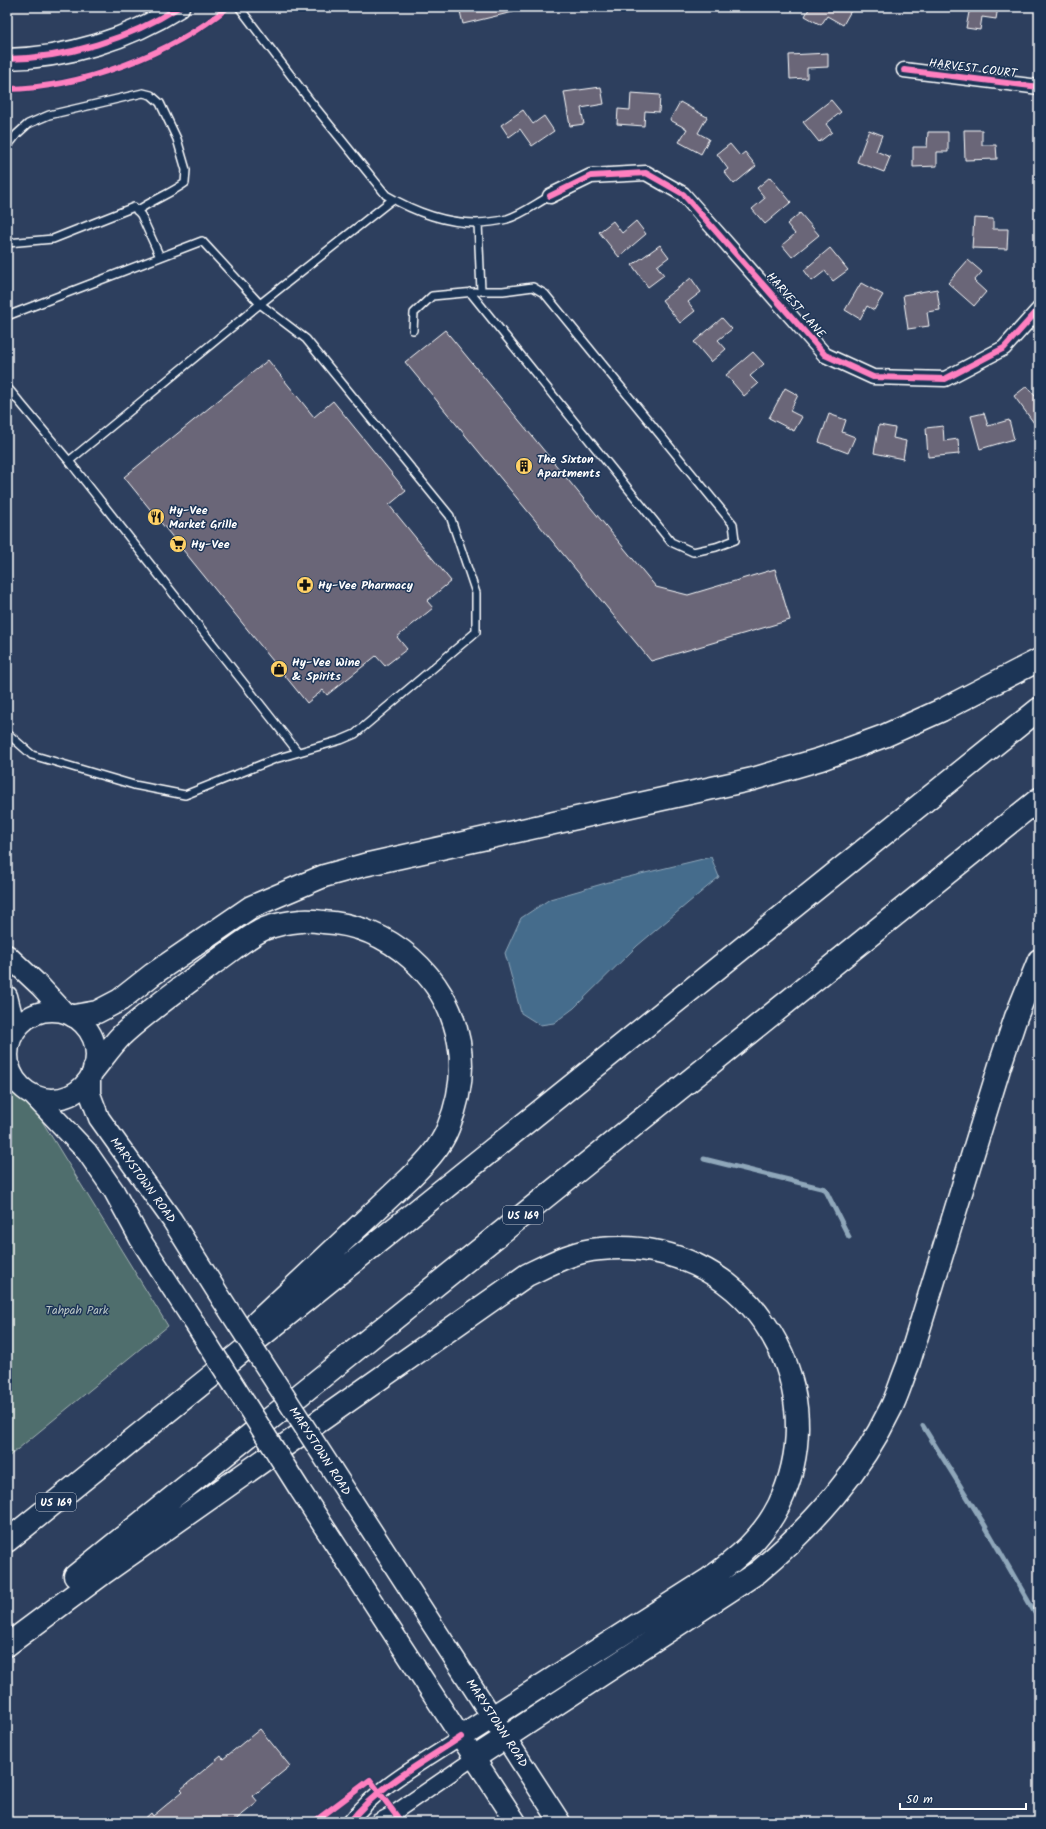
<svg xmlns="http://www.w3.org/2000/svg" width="1046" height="1829" viewBox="0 0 1046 1829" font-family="Kalam,sans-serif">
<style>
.built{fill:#404b66}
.green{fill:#4f6e6d;stroke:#a7b6b6}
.water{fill:#446c8c;stroke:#8fa7ba}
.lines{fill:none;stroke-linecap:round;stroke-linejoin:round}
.stream{stroke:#8fa7ba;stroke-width:5}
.building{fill:#6b6678;stroke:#fff}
.lane-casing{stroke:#fff;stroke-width:10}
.street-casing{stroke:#fff;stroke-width:17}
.secondary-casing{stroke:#fff;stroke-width:23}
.highway-casing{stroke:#fff;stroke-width:25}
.lane{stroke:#1d3557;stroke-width:7}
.street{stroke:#1d3557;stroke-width:14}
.secondary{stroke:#1d3557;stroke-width:20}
.highway{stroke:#1d3557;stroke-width:22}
.secondary-bridge-casing{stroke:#fff;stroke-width:23;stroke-linecap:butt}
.secondary-bridge{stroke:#1d3557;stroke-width:20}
.cycleway-casing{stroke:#1d3557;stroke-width:8}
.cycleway{stroke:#ff80c0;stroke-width:6}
.labels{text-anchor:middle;stroke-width:3;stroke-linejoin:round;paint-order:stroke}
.shield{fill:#1d3557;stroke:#bbc2cd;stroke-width:1}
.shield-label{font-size:11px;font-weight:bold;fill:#fff}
.street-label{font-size:12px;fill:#fff;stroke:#1d3557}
.poi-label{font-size:12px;font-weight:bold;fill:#fff;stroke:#1d3557;text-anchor:start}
.park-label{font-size:12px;fill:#b9c5c5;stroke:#1d3557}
</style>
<rect width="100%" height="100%" fill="#2d3f5e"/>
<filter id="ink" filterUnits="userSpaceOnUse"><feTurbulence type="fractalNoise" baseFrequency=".025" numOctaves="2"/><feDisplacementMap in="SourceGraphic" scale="8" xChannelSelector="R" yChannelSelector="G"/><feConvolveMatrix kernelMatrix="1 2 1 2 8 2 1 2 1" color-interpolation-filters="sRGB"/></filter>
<g filter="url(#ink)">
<path class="built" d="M1039,1514V1577L1033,1570Z"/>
<path class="green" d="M7,1064L168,1326L7,1458Z"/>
<path class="water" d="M711,857L719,877L637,946L574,1008L554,1023L540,1025L521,1013L505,953L521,918L550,899L616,880Z"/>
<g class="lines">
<path class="stream" d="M704,1159L825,1189L849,1237
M923,1426L984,1524L1039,1620"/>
</g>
<path class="building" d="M459,7H511L513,12L463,24Z
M810,7H853L843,25L827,16L821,25L805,16Z
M970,7H998L996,19L982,17L980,30L966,28Z
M828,53V67L807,68V78L790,79L789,55Z
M601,87L604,104L581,108L584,124L570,126L564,92Z
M631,93L660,95L659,112L645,111L644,126L617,124L618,109L630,110Z
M831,100L841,112L826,124L832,132L819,142L803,122Z
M680,102L707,117L698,133L709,139L701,154L679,142L687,129L670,120Z
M523,110L533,124L544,116L554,131L532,146L520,129L509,137L501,125Z
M869,130L882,135L876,151L890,157L884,172L857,162Z
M964,130H982V145H996L997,159L965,160Z
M928,132H948V152H937V166L913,167V147H927Z
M730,144L740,156L745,152L756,166L734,184L724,172L728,169L717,154Z
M770,177L791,202L765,224L752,209L765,198L757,188Z
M800,213L819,235L792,257L782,245L795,234L787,224Z
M974,218L993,219V229H1008L1007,249L972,248Z
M613,221L622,233L636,221L646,234L619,257L599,232Z
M660,245L669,257L657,266L664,275L648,287L632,265Z
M830,248L848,270L833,281L825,271L812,281L804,270Z
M968,260L982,272L974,281L986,292L974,306L948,283Z
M691,278L701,292L688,302L695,311L680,323L662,300Z
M861,283L883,295L874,310L867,306L860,319L845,310Z
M937,289L940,310L927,312L929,326L908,329L903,295Z
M722,318L732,329L718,340L726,349L711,362L694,342Z
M445,330L656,587L688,595L775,569L790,620L651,661L405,362Z
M753,352L764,364L750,376L758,384L744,396L726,375Z
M268,360L314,417L333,401L406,491L389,505L451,581L427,601L433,608L397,637L407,649L385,666L376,656L327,695L323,690L307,703L124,477Z
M1027,386L1035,396L1039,393V420L1034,423L1014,396Z
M785,388L798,395L790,411L802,417L794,431L769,418Z
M984,413L988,426L1009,420L1014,439L980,449L971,416Z
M829,414L846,420L842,432L855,437L848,453L819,442Z
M879,425L895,428L893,438L906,441L903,459L874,453Z
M943,426L944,441L958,439L959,454L928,457L926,428Z
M260,1729L290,1766L253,1796L258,1802L233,1822H141L151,1813L153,1816L183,1791L181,1789L221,1756L223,1759Z"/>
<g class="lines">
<defs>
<path id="lane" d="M239,7L311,102L386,195C423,217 464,230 507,219C521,215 537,203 550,196
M7,147L17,134L28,124L49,115L143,93L151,95L160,103L177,139L186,170L185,183C170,194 152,200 137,211
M7,243L53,239L134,207L141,215L160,257
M470,292L671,542L693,552L716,547L735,540L733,524L545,294L533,287L503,291H481L478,223
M7,316L202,241L260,304L393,199
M413,330L414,313L432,296L475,292
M7,387L69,461L298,752
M7,733L32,755L134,785L185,795L275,759L341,740L355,734L476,632V593L450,516L306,339L260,304L69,461
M7,1049L8,1048
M7,1089H23"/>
<path id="street" d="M904,70L1039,87
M550,196L591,176L646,173L683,194L825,355L873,377L945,379L1004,348L1039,309
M350,1822C376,1787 425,1761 461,1737
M377,1822L394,1813L474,1758"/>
<path id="secondary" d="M7,59C67,58 129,39 179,7
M7,955L40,986L64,1012
M7,996L12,1016L11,1037
M8 1055a44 44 0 1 1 88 0a44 44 0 1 1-88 0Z
M90,1078V1094L99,1118L172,1220L221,1298
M33,1095L87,1152L114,1191L140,1239L194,1322
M331,1468L560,1822
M300,1490L516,1822"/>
<path id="highway" d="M74,1016L97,1012L120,1000L153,974L251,907L324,876L364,865L753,779L821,759L884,736L942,710L1039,660
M94,1069C103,1058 112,1045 122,1035C150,1009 184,986 214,963C227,954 250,935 264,929C275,925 289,922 301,921C308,920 316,921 323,922C389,925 447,976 459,1042C464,1071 459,1101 448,1128C441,1147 424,1164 410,1178L257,1322
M7,1541L1039,709
M75,1576L1039,799
M7,1645L105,1572L527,1275C550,1264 574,1251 600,1249C741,1234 839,1378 779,1505C763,1537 737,1559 709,1579L461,1737
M474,1758L758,1572C813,1525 860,1473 891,1408C898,1394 902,1379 908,1365L1001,1062L1016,1017L1039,960"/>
</defs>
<use href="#lane" class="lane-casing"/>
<use href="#street" class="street-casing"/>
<use href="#secondary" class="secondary-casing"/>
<use href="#highway" class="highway-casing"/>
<use href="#lane" class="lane"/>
<use href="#street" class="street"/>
<use href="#secondary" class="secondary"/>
<use href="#highway" class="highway"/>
<defs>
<path id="secondary-bridge" d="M221,1298L331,1468
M194,1322L300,1490"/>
</defs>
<use href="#secondary-bridge" class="secondary-bridge-casing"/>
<use href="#secondary-bridge" class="secondary-bridge"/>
<defs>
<path id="cycleway" d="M7,59C67,58 129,39 179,7
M904,70L1039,87
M7,89C80,88 172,54 228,7
M550,196L591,176L646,173L683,194L825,355L873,377L945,379L1004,348L1039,309
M314,1822L370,1780L401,1822
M350,1822C376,1787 425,1761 461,1737"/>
</defs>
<use href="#cycleway" class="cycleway-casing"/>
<use href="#cycleway" class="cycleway"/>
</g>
</g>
<defs>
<symbol id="building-disc" viewBox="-11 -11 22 22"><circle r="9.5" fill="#ffd166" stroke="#1d3557"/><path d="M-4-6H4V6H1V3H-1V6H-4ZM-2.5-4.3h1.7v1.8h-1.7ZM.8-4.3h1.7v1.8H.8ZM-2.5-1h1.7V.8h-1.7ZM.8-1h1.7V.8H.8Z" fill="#111"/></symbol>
<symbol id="restaurant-disc" viewBox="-11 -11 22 22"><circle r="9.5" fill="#ffd166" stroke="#1d3557"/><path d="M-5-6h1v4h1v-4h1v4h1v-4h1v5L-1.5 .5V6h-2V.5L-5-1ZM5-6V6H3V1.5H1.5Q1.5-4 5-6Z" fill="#111"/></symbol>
<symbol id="supermarket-disc" viewBox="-11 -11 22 22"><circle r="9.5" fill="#ffd166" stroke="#1d3557"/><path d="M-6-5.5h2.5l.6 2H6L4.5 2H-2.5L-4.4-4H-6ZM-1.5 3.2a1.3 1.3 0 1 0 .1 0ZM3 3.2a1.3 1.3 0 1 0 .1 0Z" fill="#111"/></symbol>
<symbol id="pharmacy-disc" viewBox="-11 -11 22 22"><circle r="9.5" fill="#ffd166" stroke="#1d3557"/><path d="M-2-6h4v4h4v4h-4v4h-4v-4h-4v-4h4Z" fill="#111"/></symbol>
<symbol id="shop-disc" viewBox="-11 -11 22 22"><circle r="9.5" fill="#ffd166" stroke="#1d3557"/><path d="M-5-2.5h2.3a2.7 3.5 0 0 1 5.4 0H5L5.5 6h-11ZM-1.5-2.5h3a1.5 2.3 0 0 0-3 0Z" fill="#111"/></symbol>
</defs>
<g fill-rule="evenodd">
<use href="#building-disc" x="514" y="456" width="20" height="20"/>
<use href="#restaurant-disc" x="146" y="507" width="20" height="20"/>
<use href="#supermarket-disc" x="168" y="534" width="20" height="20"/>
<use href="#pharmacy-disc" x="295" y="575" width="20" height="20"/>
<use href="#shop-disc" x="269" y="659" width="20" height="20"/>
</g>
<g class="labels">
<g class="shield">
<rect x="503" y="1206" width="40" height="18" rx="3"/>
<rect x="36" y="1493" width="40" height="18" rx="3"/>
</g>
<g class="shield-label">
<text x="523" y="1219">US 169</text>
<text x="56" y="1506">US 169</text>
</g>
<g class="street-label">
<text transform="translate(973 68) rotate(7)" y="4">HARVEST COURT</text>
<text transform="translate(796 305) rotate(49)" y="4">HARVEST LANE</text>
<text transform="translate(143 1180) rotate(54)" y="4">MARYSTOWN ROAD</text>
<text transform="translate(320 1451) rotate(57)" y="4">MARYSTOWN ROAD</text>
<text transform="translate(497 1723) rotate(57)" y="4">MARYSTOWN ROAD</text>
</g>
<g class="poi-label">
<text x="537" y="463">The Sixton<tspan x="537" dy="14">Apartments</tspan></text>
<text x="169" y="514">Hy-Vee<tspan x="169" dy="14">Market Grille</tspan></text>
<text x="191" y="548">Hy-Vee</text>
<text x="318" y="589">Hy-Vee Pharmacy</text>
<text x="292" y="666">Hy-Vee Wine<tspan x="292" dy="14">&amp; Spirits</tspan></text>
</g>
<g class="park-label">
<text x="77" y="1314">Tahpah Park</text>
</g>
</g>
<rect width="1046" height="1829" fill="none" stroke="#1d3557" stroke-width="24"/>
<rect x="12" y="12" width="1022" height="1805" fill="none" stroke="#fff" stroke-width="1.5" filter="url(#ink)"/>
<path d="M900 1803v6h126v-6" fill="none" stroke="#ffffff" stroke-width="2"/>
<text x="906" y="1803" font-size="12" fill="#ffffff" stroke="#1d3557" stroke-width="3" paint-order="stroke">50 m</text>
</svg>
